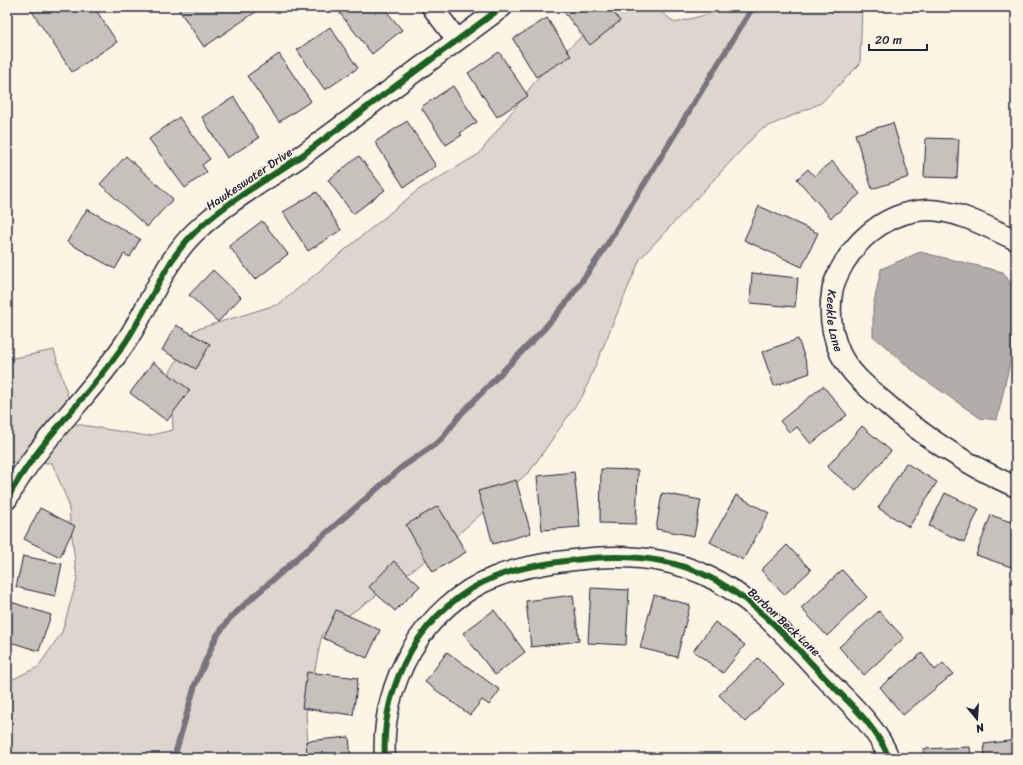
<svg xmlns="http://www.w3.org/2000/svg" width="1023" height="765" viewBox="0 0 1023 765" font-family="Sriracha,sans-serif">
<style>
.green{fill:#dcd6cc;stroke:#7f7c84}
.water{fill:#b2adab;stroke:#78757e}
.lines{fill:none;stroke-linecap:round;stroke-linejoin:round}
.stream{stroke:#78757e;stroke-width:6}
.building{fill:#c6c1bb;stroke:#22223b}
.street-casing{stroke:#22223b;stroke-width:23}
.street{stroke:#fcf5e5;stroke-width:20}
.cycleway-casing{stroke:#fcf5e5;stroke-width:8}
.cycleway{stroke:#1b5e20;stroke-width:6}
.labels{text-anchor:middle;stroke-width:3;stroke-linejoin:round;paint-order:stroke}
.street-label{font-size:12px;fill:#22223b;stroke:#fcf5e5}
</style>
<rect width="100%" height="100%" fill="#fcf5e5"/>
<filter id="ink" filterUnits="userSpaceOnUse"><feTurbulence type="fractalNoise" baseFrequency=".025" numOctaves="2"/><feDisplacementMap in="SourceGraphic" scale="8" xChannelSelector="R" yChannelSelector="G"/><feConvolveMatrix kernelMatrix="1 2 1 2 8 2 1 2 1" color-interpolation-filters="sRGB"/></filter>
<g filter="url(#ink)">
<path class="green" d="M615,7H655L675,23L734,7H862L860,64L821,103L760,130L640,259L583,395L530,471L439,551L322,634L306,714L309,758H7V682L38,667L62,632L77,580L68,502L52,463L7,462V358L9,359L54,350L76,424L147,436L173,430L170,372L194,330L279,304L418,190L479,154L544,70Z"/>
<path class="water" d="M920,252L1003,272L1016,291V335L997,420L980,418L918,375L873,336V307L881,269Z"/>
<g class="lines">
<path class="stream" d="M174,758L195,685L216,637L230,618L252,598L402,467L440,441L461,414L543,330L567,302L603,251L753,7"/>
</g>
<path class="building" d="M29,7H94L117,42L72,72Z
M177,7H263L204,47Z
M335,7H383L402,30L372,54Z
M560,7H609L620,21L590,45Z
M547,18L571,56L536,77L513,39Z
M330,27L358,68L325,90L297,50Z
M499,52L528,96L497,117L468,73Z
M279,54L311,101L279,122L247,76Z
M453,86L477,122L460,133L462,135L446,145L421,107Z
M234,97L259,138L227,158L202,117Z
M179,117L210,159L202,165L207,172L185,188L149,139Z
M407,121L436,166L404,187L375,142Z
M893,123L909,177L872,189L855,134Z
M926,138L959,139L957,178L924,177Z
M126,156L173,199L147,227L100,184Z
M359,156L385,190L353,214L328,180Z
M832,161L860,194L831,218L797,179L808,169L814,176Z
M317,192L341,230L308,251L283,212Z
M759,206L818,233L802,267L744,240Z
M87,209L140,239L130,257L124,254L115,269L67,242Z
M262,221L288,254L255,280L229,246Z
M213,270L241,297L218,322L189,295Z
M752,273L798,278L795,307L750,303Z
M176,325L210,344L196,369L162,350Z
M798,339L810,373L774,386L762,352Z
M153,362L190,390L167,421L130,393Z
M823,386L847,415L811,444L797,427L790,433L780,421Z
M862,426L891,451L856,491L827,467Z
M1016,433V455L1011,453Z
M906,463L937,482L909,527L878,508Z
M601,469L638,470L636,524L600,523Z
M574,472L580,527L542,530L537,476Z
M516,480L531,533L493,544L478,491Z
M662,493L701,500L694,536L656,529Z
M945,493L979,509L964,542L929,526Z
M736,495L769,513L743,560L710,542Z
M438,506L466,552L433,572L406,525Z
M40,508L75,526L60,557L24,539Z
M991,515L1016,524V552L1011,567L976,555Z
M787,545L811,570L784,595L761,570Z
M23,556L62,564L55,596L16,587Z
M394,561L420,586L395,611L369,587Z
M842,570L867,597L827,636L801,608Z
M591,588L629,590L626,645L588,643Z
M573,595L579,641L531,647L526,601Z
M654,595L690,605L677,657L640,648Z
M8,601L51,615L39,651L7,641Z
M336,610L380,630L367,658L323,638Z
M494,610L525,652L495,675L463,633Z
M879,611L904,638L864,675L839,647Z
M715,622L745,645L723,673L693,651Z
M447,652L500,690L489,705L482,700L470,715L425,682Z
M922,653L935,670L943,663L953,674L903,715L880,687Z
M758,658L784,684L745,722L719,695Z
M307,672L358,678L353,715L302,708Z
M349,737L351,758H307L306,741Z
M1016,740V758H985L984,744Z
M970,747L971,758H924L923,749Z
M683,754V758H652Z
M804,755V758H756Z"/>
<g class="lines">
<defs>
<g id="street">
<path d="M432,7L457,40"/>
<path id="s1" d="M1016,240C989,228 958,210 928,210C892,211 862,233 844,263C839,272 833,282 832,293C829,313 832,335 840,353C849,372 866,386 882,400C922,436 967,465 1016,487"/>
<path d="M7,499C38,441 89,397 125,343C149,308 163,263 194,233C227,201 267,180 304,154L502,7"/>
<path d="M385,758C380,683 424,605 495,577C520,567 547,563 574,560C617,554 663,556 703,574C752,596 787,637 823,676C847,701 876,725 889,758"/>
</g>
</defs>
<use href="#street" class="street-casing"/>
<use href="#street" class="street"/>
<defs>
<path id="cycleway" d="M7,499C38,441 89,397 125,343C149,308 163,263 194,233C227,201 267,180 304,154L502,7
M385,758C380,683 424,605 495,577C520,567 547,563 574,560C617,554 663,556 703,574C752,596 787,637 823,676C847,701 876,725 889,758"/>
</defs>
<use href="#cycleway" class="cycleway-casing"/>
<use href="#cycleway" class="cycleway"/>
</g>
</g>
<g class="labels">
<g class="street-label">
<text transform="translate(249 179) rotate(-34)" y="4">Hawkeswater Drive</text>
<text dy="4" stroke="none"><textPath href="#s1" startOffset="258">Keekle Lane</textPath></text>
<text transform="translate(784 622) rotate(43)" y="4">Barbon Beck Lane</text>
</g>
</g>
<rect width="1023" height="765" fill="none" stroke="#fcf5e5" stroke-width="24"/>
<rect x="12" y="12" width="999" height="741" fill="none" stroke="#22223b" stroke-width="1.5" filter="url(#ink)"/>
<g transform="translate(977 719) rotate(162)" stroke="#fcf5e5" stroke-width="3" paint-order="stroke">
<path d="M0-3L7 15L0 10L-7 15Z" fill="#22223b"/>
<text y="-6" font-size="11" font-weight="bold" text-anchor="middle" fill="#22223b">N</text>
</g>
<path d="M869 44v6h58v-6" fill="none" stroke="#22223b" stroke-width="2"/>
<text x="875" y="44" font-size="12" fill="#22223b" stroke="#fcf5e5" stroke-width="3" paint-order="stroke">20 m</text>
</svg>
